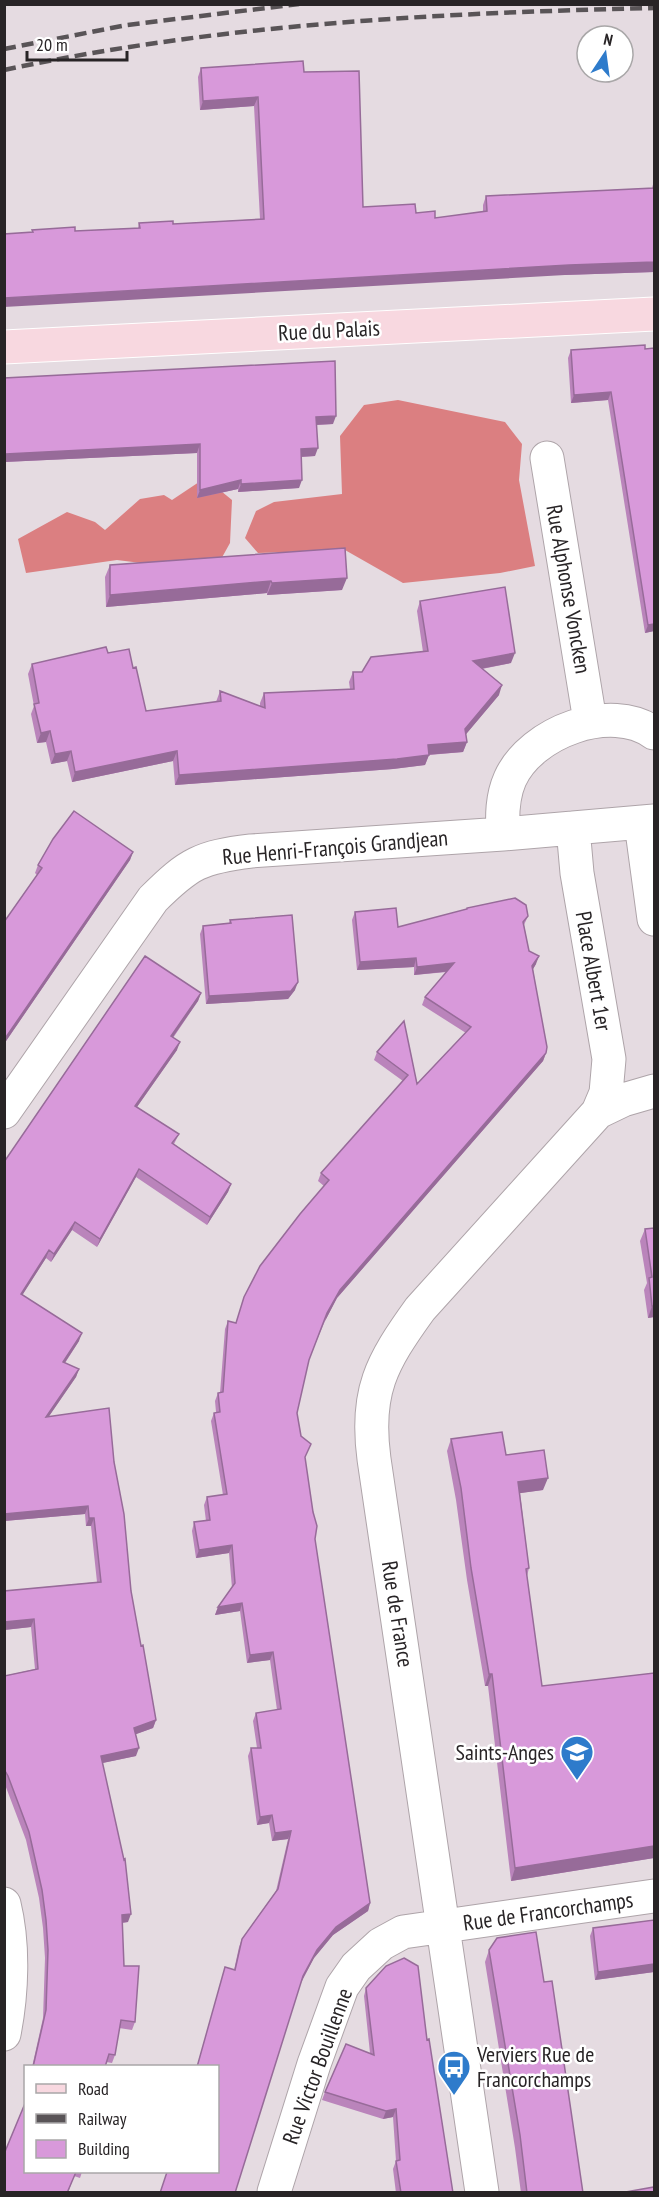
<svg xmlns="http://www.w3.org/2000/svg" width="659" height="2197" viewBox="0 0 659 2197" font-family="'PT Sans Narrow',sans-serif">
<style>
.forest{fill:#db7f81}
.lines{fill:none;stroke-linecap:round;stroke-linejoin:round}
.minor-casing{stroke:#aea4a9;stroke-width:35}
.major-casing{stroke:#fff;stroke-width:35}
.minor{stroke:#fff;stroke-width:33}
.major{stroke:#f8d8e0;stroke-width:33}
.rail{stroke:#595457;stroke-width:4.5;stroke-dasharray:12 6;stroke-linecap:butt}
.wall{fill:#ba84bb}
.shaded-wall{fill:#976b99}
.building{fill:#d899da;stroke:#976b99;stroke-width:1.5}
.labels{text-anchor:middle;stroke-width:5;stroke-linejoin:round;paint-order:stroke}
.street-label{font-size:22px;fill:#282426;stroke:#fff}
.poi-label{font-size:22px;fill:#282426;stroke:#fff;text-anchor:end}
</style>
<rect width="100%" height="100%" fill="#e5dbe1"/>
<path class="forest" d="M398,400L505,422L522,444L519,480L535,566L500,573L403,583L345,550L258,553L245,538L256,511L274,502L342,494L340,436L364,405Z
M205,478L232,500L230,543L220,561L165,566L117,560L26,573L18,539L67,512L95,522L105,530L140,499L164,495L172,500Z"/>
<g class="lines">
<defs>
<path id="minor" d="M547,458L590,721
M641,823L654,919
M573,828L577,873L609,1059L606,1093L598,1112
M503,834C502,816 502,797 510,779C531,732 611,702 654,733
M4,1112L153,899C189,863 201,857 251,851L503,834L654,821
M4,1904C14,1945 12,1993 4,2034
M274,2192L314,2064L342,1987L356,1967L381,1944L403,1932L654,1896
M482,2192L374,1459C365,1392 381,1363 420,1309L598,1112L623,1100L654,1091"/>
<path id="major" d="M4,347L654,314"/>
</defs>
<use href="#minor" class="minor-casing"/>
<use href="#major" class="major-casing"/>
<use href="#minor" class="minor"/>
<use href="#major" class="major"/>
<path class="rail" d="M4,49L127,25L299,4
M4,70C219,24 436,13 654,8"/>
</g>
<path class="wall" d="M201,68L304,72L363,207L416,213L435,218L483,212V205L486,196L652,188L654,181V272L565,275L32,233V230L75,231L138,228L139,223L173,224L260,219L254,106L200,110L198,77Z
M645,349L654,631L645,633L608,400L571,403L568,358L571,350Z
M4,378L333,424L317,425L315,456L301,457L299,488L238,492V489L197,498V453L4,462Z
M345,548L342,590L267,595V593L106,607L105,577L110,565Z
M420,601L511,663L482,669L499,695L466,734L467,742L463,752L429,755L425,765L393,769L175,785L173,761L72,782L67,761L51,764L46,742L37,743L31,714L34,706L28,674L32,664L108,653L133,668L146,711L216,702L220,691L260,706V703L264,693L350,689L349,682L353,672H362L423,652L417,611Z
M133,852L130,860L4,1044V922L37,875L35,873L38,865Z
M467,908L528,916L524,925L529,951L536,964L533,969L546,1053L543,1061L337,1298L325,1321L308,1361L297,1413L305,1458L315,1539L370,1903L368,1911L333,1935L314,1958L301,1983L218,2067H197L225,1967L234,1970L239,1947L242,1939L276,1891L288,1839L272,1841L269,1823L257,1825L248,1756L251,1748H257L253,1721L256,1713L277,1710L270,1660L247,1663L240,1611L215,1615L218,1607L232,1588L229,1553L196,1558L192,1531L194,1522L206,1521L204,1505L207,1497L223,1495L211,1421L214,1413L216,1412L215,1401L218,1393H220L225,1329L228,1321L236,1323L244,1297L324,1186L318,1181L321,1173L403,1081L374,1060L377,1052L404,1021L417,1084L466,1033L422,1005L425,997L447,972L414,975V967L357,970L352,920L355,912L398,927L466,910Z
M230,920L295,990L288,999L206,1004L200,934L203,926L229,923Z
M201,993L198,1001L173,1038L177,1050L137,1107L179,1134L174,1144L231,1184L228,1192L207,1225L136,1177L97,1247L72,1230L51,1262L46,1258L22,1295L79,1341L65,1363L79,1369L76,1377L49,1416L114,1462L131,1591L141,1646L156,1720L153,1728L136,1734V1756L102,1763L128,1922L122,1923L124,1966L135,2022L132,2030L119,2028L115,2055L112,2063L106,2062L105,2067H32L43,2018L45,1958L43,1928L39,1898L26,1840L4,1782V1676L35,1669L31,1627L4,1630V1591L97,1582L91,1526H86L85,1514L4,1521V1162Z
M654,1228V1317L648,1318L644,1290L647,1283L640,1241L645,1229Z
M451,1439L506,1455L543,1490L520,1493L529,1568L527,1576L542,1686L654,1673V1858L511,1881L488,1686H485L467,1580L456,1500L447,1451Z
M654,1920V1972L595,1980L590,1936L593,1928Z
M489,1950L544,1982L583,2193H521L515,2148L485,1962Z
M366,1988L427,2040L453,2193H396L393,2169L396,2161L393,2117L383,2119L322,2100L325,2092L370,2053L364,1996Z
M26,2098V2172H82L80,2178L74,2176L68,2193H4V2154L24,2106Z"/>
<path class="shaded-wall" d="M258,97L254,106L200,110L203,101Z
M654,262V272L565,275L4,307V298L569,265Z
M611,392L608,400L571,403L574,395Z
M336,416L333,424L313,425L316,417Z
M200,444L197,453L4,462L6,454Z
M318,448L315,456L298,457L301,449Z
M241,480L238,489L197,498L200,490Z
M302,480L299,488L238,492L241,484Z
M347,578L342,590L267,595L272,583Z
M271,581L267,593L106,607L110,595Z
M654,624V631L645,633L648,625Z
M515,653L511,663L469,671L473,661Z
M502,685L499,695L462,739L465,729Z
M50,731L46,742L37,743L41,733Z
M467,742L463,752L425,755L428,745Z
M71,751L67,761L51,764L55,754Z
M177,751L173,761L72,782L75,772Z
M429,755L425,765L393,769L175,785L179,775Z
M133,852L130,860L4,1044V1040Z
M539,956L536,964L530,974L532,966Z
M416,958L414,967L357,970L360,962Z
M454,963L452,971L414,975L417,967Z
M298,982L295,990L288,999L206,1004L209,996Z
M201,993L198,1001L168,1044L171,1036Z
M180,1042L177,1050L132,1114L135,1106Z
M546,1053L543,1061L337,1298L325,1321L327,1313L340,1290Z
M139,1169L136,1177L97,1247L100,1239Z
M231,1184L228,1192L207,1225L210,1217Z
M75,1222L72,1230L51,1262L54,1254Z
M49,1250L46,1258L18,1302L21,1294Z
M652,1306H654V1317L648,1318Z
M82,1333L79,1341L60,1370L63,1362Z
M79,1369L76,1377L43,1425L46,1417Z
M548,1478L543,1490L514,1494L518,1482Z
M88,1506L85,1514L4,1521V1514Z
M89,1518H94L91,1526H86Z
M232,1545L229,1553L196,1558L199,1550Z
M242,1603L240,1611L215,1615L218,1607Z
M34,1619L31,1627L4,1630V1622Z
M273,1652L270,1660L247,1663L250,1655Z
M489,1674H492L488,1686H485Z
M156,1720L153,1728L131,1736L134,1728Z
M139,1748L136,1756L98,1764L101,1756Z
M272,1815L269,1823L257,1825L260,1817Z
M291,1831L288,1839L272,1841L275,1833Z
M654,1846V1858L511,1881L515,1868Z
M370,1903L368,1911L333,1935L314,1958L300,1984L303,1976L317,1950L336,1927Z
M131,1914L128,1922L119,1923L122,1915Z
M654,1964V1972L595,1980L598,1972Z
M396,2109L393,2117L383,2119L386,2111Z"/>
<path class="building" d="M303,61L304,72L359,71L363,207L415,204L416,213L435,211V218L487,211L486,196L654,188V181V262L569,265L4,298V234L33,232L32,230L75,227V231L140,228L139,223L173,221V224L264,219L258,97L203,101L201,68Z
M645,345V349L654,348V624L648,625L611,392L574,395L571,350Z
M335,361L336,416L316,417L318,448L301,449L302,480L241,484V480L200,490V444L6,454V458H4V378Z
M345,548L347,578L272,583L271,581L110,595V565Z
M505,587L515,653L473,661L502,685L465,729L467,742L428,745L429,755L397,759L179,775L177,751L75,772L71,751L55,754L50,731L41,733L34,704L39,703L32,664L106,647L108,653L129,649L133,668L136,667L146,711L221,701L220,691L265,708L264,693L354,689L353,672H362L371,657L428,651L420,601Z
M74,811L133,852L4,1040V922L42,868L38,865L53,839Z
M515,898L526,905L528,916L523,922L529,951L539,956L532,966L547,1047L546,1053L340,1290L327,1313L309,1360L297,1413L301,1436L311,1444L305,1457L313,1512L317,1526L315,1539L370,1903L336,1927L317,1950L303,1976L235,2193H160L167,2172H218V2067H197L225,1967L235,1970L242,1939L278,1889L291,1831L275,1833L272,1815L260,1817L251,1748H261L256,1713L281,1709L273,1652L250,1655L242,1603L218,1607L235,1583L232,1545L199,1550L194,1522L210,1520L207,1497L227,1494L214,1413L220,1412L218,1393L223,1392L228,1321L236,1323L244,1297L260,1266L300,1214L329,1180L321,1173L408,1075L377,1052L404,1021L417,1084L471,1027L425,997L454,963L417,967L416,958L360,962L355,912L396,908L398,927L467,909V908Z
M292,915L298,982L291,991L209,996L203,926L231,923L230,920Z
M145,956L201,993L171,1036L180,1042L135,1106L179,1134L172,1143L231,1184L210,1217L139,1169L100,1239L75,1222L54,1254L49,1250L21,1294L82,1333L63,1362L79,1369L46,1417L109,1408L114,1462L124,1514L131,1591L141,1646L143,1645L156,1720L134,1728L139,1748L101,1756L124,1860L125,1859L131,1914L122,1915L124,1966H139L135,2022L121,2020L115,2055L109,2054L105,2067H33L46,2010L48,1950L46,1920L42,1890L29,1832L8,1776L4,1769V1676L38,1669L34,1619L4,1622V1591L101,1582L94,1518H89L88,1506L4,1514V1162Z
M654,1228V1306H652L649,1278L652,1277L645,1229Z
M502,1432L506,1455L544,1450L548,1478L518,1482L529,1568L526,1569L542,1686L654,1673V1846L515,1868L492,1674H489L471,1568L461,1488L451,1439Z
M654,1920V1964L598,1972L593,1928Z
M536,1932L544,1982L552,1981L583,2193H527L520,2135L489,1950L497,1938Z
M404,1958L418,1966L427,2040L429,2039L453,2193H401L396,2161L400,2160L396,2109L386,2111L325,2092L346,2044L374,2055L366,1988L386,1966Z
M26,2101V2172H76L67,2193H4V2154Z
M654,2187V2193H620Z"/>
<defs>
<symbol id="school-pin" viewBox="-11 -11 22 30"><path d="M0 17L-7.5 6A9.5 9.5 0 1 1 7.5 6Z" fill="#2e7bcb" stroke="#fff"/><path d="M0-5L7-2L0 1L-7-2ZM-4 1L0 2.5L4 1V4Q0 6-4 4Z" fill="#fff"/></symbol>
<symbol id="bus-pin" viewBox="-11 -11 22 30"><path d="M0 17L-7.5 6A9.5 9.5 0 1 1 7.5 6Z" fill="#2e7bcb" stroke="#fff"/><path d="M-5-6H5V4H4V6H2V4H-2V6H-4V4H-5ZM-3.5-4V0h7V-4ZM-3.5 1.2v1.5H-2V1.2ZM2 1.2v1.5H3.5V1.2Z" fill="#fff"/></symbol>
</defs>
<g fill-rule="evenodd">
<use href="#school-pin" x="558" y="1733" width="38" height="52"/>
<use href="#bus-pin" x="435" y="2048" width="38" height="52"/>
</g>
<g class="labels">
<g class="street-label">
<text transform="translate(329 330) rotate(-3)" y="8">Rue du Palais</text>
<text transform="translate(569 589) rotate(80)" y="8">Rue Alphonse Voncken</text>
<text transform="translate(335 847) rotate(-5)" y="8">Rue Henri-François Grandjean</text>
<text transform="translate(594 971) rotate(80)" y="8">Place Albert 1er</text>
<text transform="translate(398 1614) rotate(81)" y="8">Rue de France</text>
<text transform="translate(548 1911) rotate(-8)" y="8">Rue de Francorchamps</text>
<text transform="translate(317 2066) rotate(-70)" y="8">Rue Victor Bouillenne</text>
</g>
<g class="poi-label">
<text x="554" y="1760">Saints-Anges</text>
<text x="477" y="2062" text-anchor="start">Verviers Rue de<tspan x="477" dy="25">Francorchamps</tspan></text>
</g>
</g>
<rect width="659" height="2197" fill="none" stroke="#282426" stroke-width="12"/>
<rect x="24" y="2065" width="195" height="108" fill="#ffffff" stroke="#a9a7a8" stroke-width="1.5"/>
<rect x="36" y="2084" width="30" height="9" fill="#f8d8e0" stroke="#a9a7a8" stroke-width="1.5"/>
<text x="78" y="2095" font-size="18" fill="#282426">Road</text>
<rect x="36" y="2114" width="30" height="9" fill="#595457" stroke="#a9a7a8" stroke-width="1.5"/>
<text x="78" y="2125" font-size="18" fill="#282426">Railway</text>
<rect x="36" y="2140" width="30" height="18" fill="#d899da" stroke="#a9a7a8" stroke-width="1.5"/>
<text x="78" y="2155" font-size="18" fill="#282426">Building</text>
<g transform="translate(605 54) rotate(13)"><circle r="28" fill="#ffffff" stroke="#a9a7a8" stroke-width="1.5"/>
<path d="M0-4.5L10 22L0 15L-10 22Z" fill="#2e7bcb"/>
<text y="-9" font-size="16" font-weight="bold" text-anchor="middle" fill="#282426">N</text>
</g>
<path d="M27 51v9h100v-9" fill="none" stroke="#282426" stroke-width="3"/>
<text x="36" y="51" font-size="18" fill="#282426" stroke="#ffffff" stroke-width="4.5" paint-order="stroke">20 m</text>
</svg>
